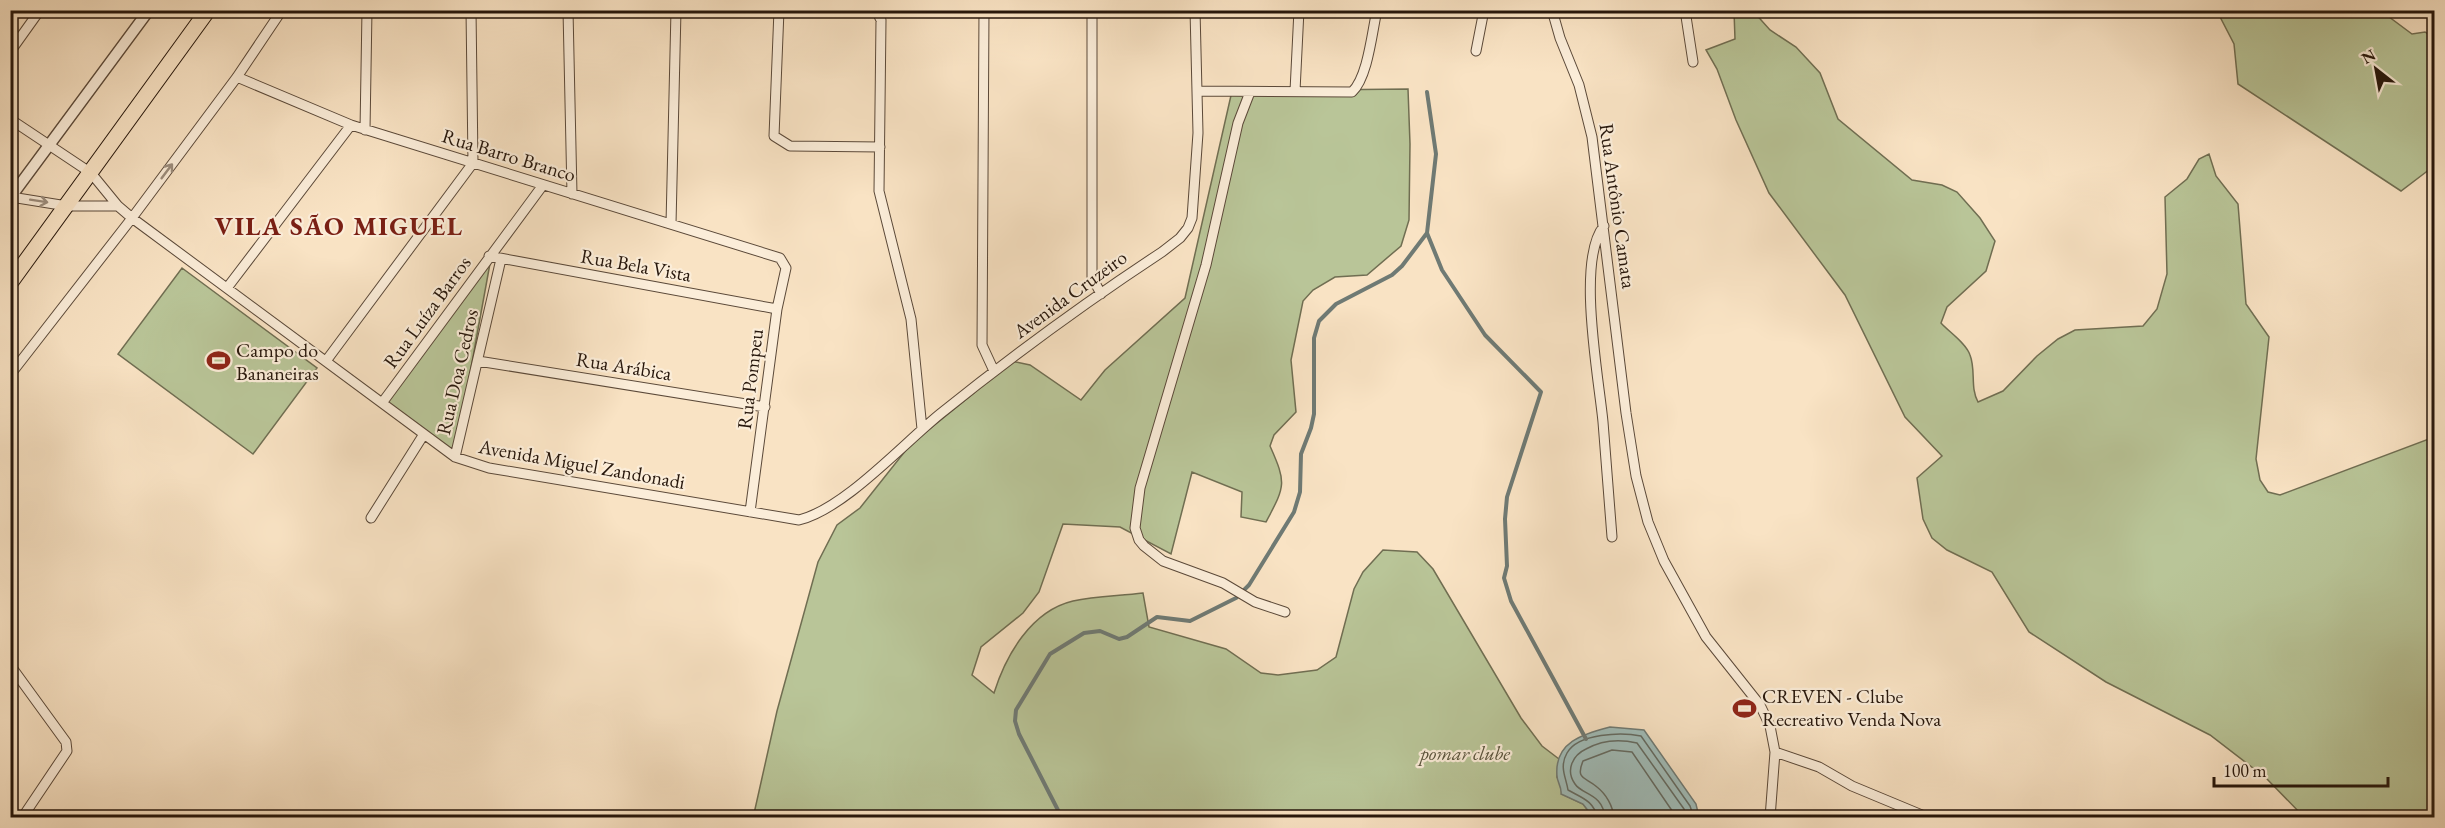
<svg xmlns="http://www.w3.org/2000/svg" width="2445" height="828" viewBox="0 0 2445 828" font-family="'EB Garamond',serif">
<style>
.green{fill:#b9c598;stroke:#706e52;stroke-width:1.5}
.water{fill:#a0bdba;stroke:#6f7a74;stroke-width:1.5}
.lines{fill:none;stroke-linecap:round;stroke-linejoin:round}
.shore{stroke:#636a62;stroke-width:1.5}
.stream{stroke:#6f7a74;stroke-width:4}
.minor-casing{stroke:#5b4939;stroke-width:11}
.tertiary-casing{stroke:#5b4939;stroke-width:13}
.trunk-casing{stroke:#26160b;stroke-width:17}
.minor{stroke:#fbedd9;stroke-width:9}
.tertiary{stroke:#fbedd9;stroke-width:10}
.trunk{stroke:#f9e3c4;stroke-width:15}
.oneway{stroke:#9b8c7c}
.labels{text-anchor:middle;stroke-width:4.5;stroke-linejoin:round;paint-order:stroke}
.street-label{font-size:20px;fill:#26160b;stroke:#fbedd9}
.poi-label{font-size:20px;fill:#26160b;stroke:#fbedd9;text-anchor:start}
.park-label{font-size:20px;font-style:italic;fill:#59533c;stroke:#fbedd9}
.district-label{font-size:26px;font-weight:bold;letter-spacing:1.5px;fill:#7a1f14;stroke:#fbedd9}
</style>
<rect width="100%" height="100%" fill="#f9e3c4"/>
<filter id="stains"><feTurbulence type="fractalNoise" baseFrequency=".00333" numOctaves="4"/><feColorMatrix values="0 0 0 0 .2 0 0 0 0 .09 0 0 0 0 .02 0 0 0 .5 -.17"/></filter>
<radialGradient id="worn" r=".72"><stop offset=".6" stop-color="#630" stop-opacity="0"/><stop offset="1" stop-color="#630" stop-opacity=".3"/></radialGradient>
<path class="green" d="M1734,11H1753L1770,30L1796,47L1820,73L1838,119L1912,180L1942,185L1957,192L1980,218L1995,241L1986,271L1947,307L1941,323C1949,332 1966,343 1970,355C1976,370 1970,388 1978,402L2003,391L2037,356L2058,339L2075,330L2143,326L2157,309L2167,274L2165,197L2187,179L2199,159L2209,154L2216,176L2238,204L2246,304L2269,337L2256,459L2260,480L2268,492L2280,495L2434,437V817H2304L2266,778L2210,735L2106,682L2029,632L1992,572L1947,550L1932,538L1923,519L1917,478L1942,456L1905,417L1845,295L1769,193L1736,120L1717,69L1706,50L1735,39Z
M2217,11H2381L2412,34L2425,32L2434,38V166L2401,191L2238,84L2234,44Z
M1408,89L1410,144L1409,220L1401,246L1367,275L1335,277L1313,290L1303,301L1291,360L1296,412L1274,435L1270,446C1287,484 1285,486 1266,522L1241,517L1242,492L1192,472L1171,554L1120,527L1063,524L1039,592L1023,613L981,647L972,675L994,693C1006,655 1031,611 1073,601C1096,596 1120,596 1143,593L1149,627L1226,649L1261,673L1278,675L1317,670L1336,657L1354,589L1363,572L1383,550L1417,552L1433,569L1521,718L1542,746L1559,759L1557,777L1562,786V794L1583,804L1593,817L753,818L777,711L818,562L837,525L860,508L910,445L974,393L999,368L1011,361L1030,365L1081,400L1105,370L1185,298L1232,91Z
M491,258L455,456L384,404Z
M182,268L317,368L253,454L118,354Z"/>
<path class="water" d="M1610,727L1644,730L1696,804L1699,817H1593L1583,804L1561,794C1562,787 1557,782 1557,776C1554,742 1583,734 1610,727Z"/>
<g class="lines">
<path class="shore" d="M1597,818C1595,801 1580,797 1568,790C1566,777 1559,767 1567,753C1578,733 1622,732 1641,736L1690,806L1694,818
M1605,818C1603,793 1582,795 1575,784C1565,770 1573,755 1586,749C1602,740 1620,739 1637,743L1684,809L1686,818
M1614,818C1613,806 1606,794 1597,787C1586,777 1575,780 1583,761L1612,750L1632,752L1677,818"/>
<path class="stream" d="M1427,92L1436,154L1427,233L1442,270L1485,335L1541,392L1507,497L1505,519L1507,566L1504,578L1511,601L1586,739
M1062,818L1019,734L1015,721L1016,710L1050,654L1084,633L1100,631L1119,639L1127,637L1157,617L1190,621L1236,598L1249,585L1294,512L1300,492L1301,454L1311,428L1314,414V338L1319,321L1336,304L1392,275L1402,266L1427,233"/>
<defs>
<path id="minor" d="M568,10L572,194
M779,10L774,136L790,146L880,147
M876,10L881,20L879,191L911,319L922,429
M984,10L982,345L994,371
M1092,10V277L1101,294
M1552,10L1560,38L1579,85L1592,137L1626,413L1636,476L1648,522L1664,561L1706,637L1760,705L1770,726L1775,752L1770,818
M1685,10L1693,62
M1476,51L1484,10
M10,52L40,10
M237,77L351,125L780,258L786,268L777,309L750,512
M1197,91L1352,92C1368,77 1372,32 1377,10
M1295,91L1299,10
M1250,92L1238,123L1206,265L1140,488L1135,528L1139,540L1144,546L1163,561L1223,583L1255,602L1285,612
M10,119L91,173L118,206L132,218L455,457L489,468L799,520C844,509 902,445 940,414C1011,357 1086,302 1162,252L1180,238L1188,228L1192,218L1198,133L1195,10
M365,130L367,10
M11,197L67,206H118
M671,224L676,10
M1604,226C1576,259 1599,379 1603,422C1606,460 1609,499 1612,537
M489,256L777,309
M227,288L351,125
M326,361L473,163L471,10
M478,361L765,407
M10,375L132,218L237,77L282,10
M382,403L543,185
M455,457L501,259
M371,518L424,434
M10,665L66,742L67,751L22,818
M1775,752L1819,767L1852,786L1929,818"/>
<path id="tertiary" d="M10,198L149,10"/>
<path id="trunk" d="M10,283L208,10"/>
</defs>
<use href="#minor" class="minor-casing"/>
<use href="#tertiary" class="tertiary-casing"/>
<use href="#trunk" class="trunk-casing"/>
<use href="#minor" class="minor"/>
<use href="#tertiary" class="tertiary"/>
<use href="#trunk" class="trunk"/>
</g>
<defs><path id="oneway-shaft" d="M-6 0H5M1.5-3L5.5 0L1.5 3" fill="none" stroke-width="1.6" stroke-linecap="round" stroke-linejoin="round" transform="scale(1.5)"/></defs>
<g class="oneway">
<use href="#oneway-shaft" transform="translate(167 171) rotate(-53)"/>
<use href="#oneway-shaft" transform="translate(39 201) rotate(9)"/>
</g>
<defs>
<symbol id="stadium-bare" viewBox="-9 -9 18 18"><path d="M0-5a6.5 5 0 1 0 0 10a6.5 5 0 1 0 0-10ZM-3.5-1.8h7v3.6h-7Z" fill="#8f2418" stroke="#fbedd9" stroke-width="2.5" paint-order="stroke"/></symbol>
</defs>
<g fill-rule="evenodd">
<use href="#stadium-bare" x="202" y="344" width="33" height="33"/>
<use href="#stadium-bare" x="1728" y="692" width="33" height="33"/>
</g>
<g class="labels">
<g class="street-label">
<text transform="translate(509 155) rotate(17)" y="7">Rua Barro Branco</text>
<text transform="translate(1618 206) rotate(82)" y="7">Rua Antônio Camata</text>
<text transform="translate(636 265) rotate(10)" y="7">Rua Bela Vista</text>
<text transform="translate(1070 294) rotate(-36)" y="7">Avenida Cruzeiro</text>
<text transform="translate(427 312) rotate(-54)" y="7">Rua Luíza Barros</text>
<text transform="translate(624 366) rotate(9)" y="7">Rua Arábica</text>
<text transform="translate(457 372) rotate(-77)" y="7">Rua Doa Cedros</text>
<text transform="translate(750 379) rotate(-83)" y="7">Rua Pompeu</text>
<text transform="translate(582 464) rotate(10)" y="7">Avenida Miguel Zandonadi</text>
</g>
<g class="poi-label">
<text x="236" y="357">Campo do<tspan x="236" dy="23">Bananeiras</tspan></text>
<text x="1762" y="703">CREVEN - Clube<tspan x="1762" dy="23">Recreativo Venda Nova</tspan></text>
</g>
<g class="park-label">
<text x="1465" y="760">pomar clube</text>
</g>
<g class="district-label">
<text x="339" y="235">VILA SÃO MIGUEL</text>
</g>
</g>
<rect width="2445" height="828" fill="none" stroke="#f9e3c4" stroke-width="36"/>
<rect x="12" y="12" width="2421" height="804" fill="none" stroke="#26160b" stroke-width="3"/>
<rect x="18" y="18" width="2409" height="792" fill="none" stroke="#26160b" stroke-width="1.5"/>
<g transform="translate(2376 69) rotate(329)" stroke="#fbedd9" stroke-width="4.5" paint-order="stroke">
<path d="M0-4.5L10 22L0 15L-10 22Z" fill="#26160b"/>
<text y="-9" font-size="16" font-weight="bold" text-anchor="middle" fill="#26160b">N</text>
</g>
<path d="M2214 777v9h174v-9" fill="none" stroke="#26160b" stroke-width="3"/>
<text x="2223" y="777" font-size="18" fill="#26160b" stroke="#fbedd9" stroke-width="4.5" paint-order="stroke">100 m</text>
<rect width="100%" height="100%" filter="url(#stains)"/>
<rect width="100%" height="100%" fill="url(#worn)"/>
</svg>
